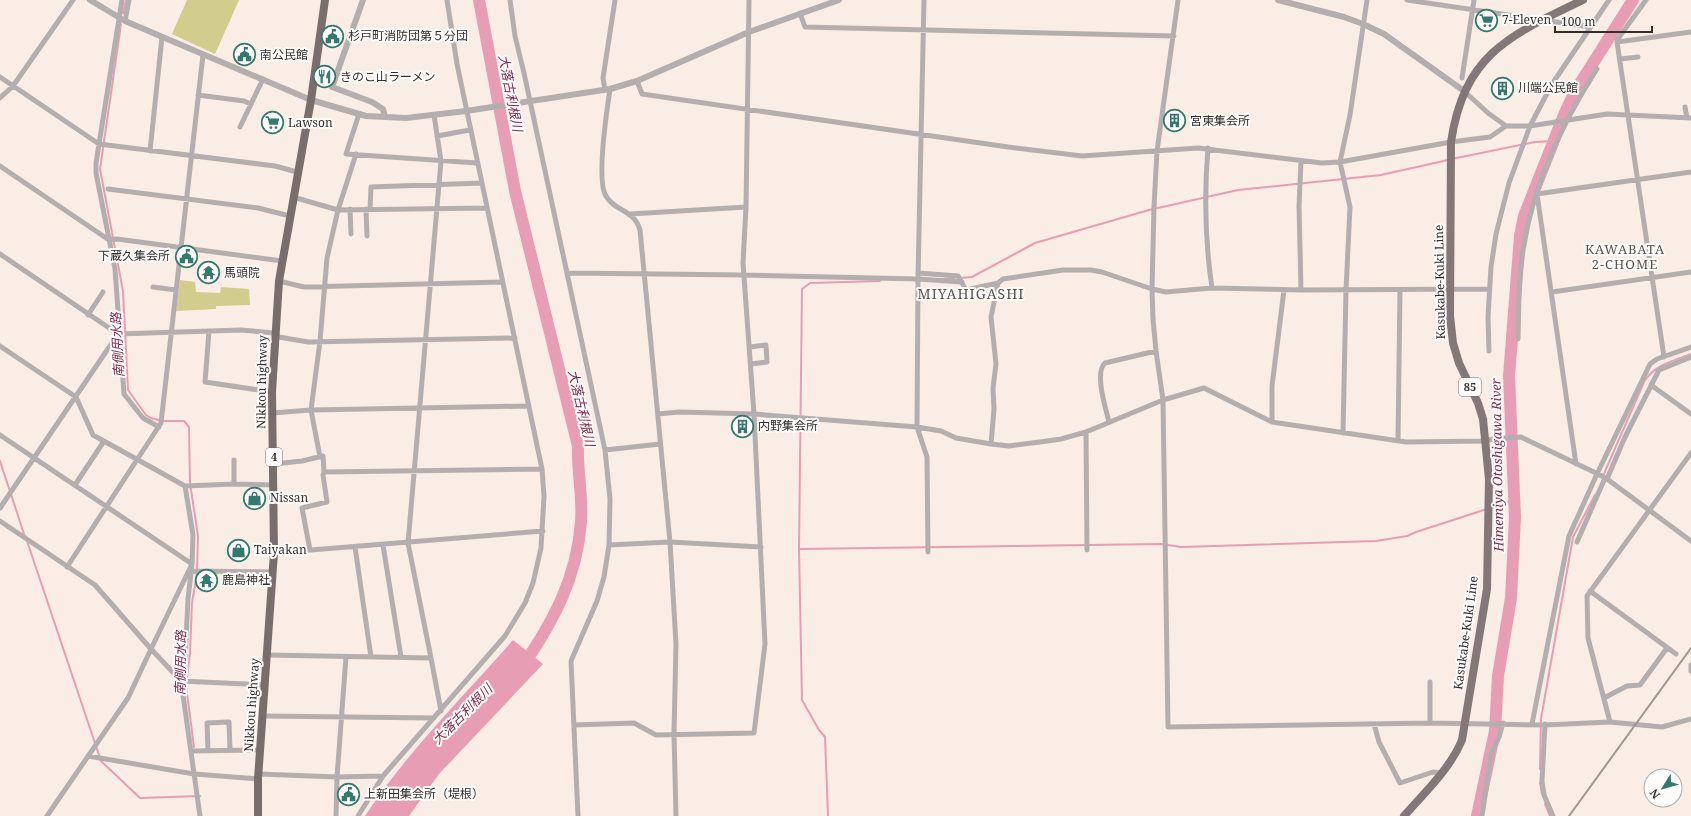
<svg xmlns="http://www.w3.org/2000/svg" width="1691" height="816" viewBox="0 0 1691 816" font-family="'Noto Serif','Noto Sans JP',serif">
<style>
.green{fill:#d2cd8c}
.water{fill:#e79eb5}
.lines{fill:none;stroke-linecap:round;stroke-linejoin:round}
.stream{stroke:#e79eb5;stroke-width:2}
.river{stroke:#e79eb5;stroke-width:12}
.minor{stroke:#b5aeae;stroke-width:5}
.tertiary{stroke:#b5aeae;stroke-width:6}
.primary{stroke:#837877;stroke-width:8}
.trunk{stroke:#7a6e6d;stroke-width:8}
.rail{stroke:#a09792;stroke-width:2}
.labels{text-anchor:middle;stroke-width:4;stroke-linejoin:round;paint-order:stroke}
.shield{fill:#fffcfb;stroke:#716c6b;stroke-width:1}
.shield-label{font-size:11px;font-weight:bold;fill:#342f2d}
.poi-label{font-size:12px;fill:#342f2d;stroke:#fffcfb;text-anchor:start}
.street-label{font-size:12px;fill:#342f2d;stroke:#fffcfb}
.water-label{font-size:13px;font-style:italic;fill:#802b4d;stroke:#fffcfb}
.neighbourhood-label{font-size:13px;letter-spacing:1px;fill:#5e544e;stroke:#fffcfb}
.quarter-label{font-size:14px;letter-spacing:1px;fill:#5e544e;stroke:#fffcfb}
</style>
<rect width="100%" height="100%" fill="#f9ede6"/>
<path class="green" d="M187,0H239L215,54L172,34Z
M180,280L195,282L196,292L220,293L221,287L249,289L250,305L216,306V309L176,311Z"/>
<path class="water" d="M513,640L543,664L439,774L409,816H365C407,752 463,697 513,640Z"/>
<g class="lines">
<path class="stream" d="M123,13L126,0
M121,24L100,169L123,291L128,390L146,415L151,418L163,421H184L189,427L190,483L198,536L197,573L192,603L190,653L186,686L194,747
M1452,159L1535,142L1553,141
M960,278L972,277L1035,243L1149,210L1238,190L1381,175L1448,160
M944,279L954,278
M0,461L25,537
M1603,476L1644,382C1654,365 1673,361 1691,354
M1491,508L1515,500
M27,541L101,761L140,798L200,796
M799,549L1161,544L1181,547L1376,541L1407,536L1416,532L1487,509
M1540,769L1541,719L1573,537L1595,495
M1540,783L1542,794
M1545,804L1550,816
M828,816L825,737L819,730L802,700L799,549L802,289L810,283L880,281"/>
<path class="river" d="M479,0L515,191L578,446C577,471 583,497 581,522C577,578 553,622 522,667
M1477,816L1495,731L1498,676L1511,598L1515,517L1509,376L1520,236L1524,216L1564,115L1574,93L1633,0"/>
<path class="minor" d="M122,0L96,163V173L115,269L124,394L143,418L159,427
M510,0L515,36L524,73L605,450L610,499L609,545L604,577L597,601L571,661L578,816
M924,0L918,279L917,427L927,457L928,552
M1178,0L1157,151L1154,207L1152,289L1153,319L1156,351L1163,400L1168,727L1430,723L1544,725L1610,722L1662,727L1691,719
M1407,0L1591,27
M800,13L805,27L1174,36
M125,21L129,0
M1617,42V40L1646,0
M1620,59L1638,57
M0,77L99,144L275,166L297,172
M1462,78L1474,0
M637,81L642,94L1008,147L1082,156L1198,148L1322,163L1340,162L1451,142L1490,137L1506,126
M610,89C607,109 596,181 606,196C615,212 634,209 640,230L670,542L676,644L674,734L676,816
M605,90L603,78L615,0
M1464,91L1488,113L1506,126H1530L1607,114L1691,118
M198,95L244,101L251,104
M0,98L13,86L73,0
M1685,107L1687,118
M359,114L346,154L477,163
M240,127L263,79
M437,136L470,130
M1208,148C1204,195 1205,241 1212,288
M150,151L162,37
M0,166L109,240L117,239L282,261
M108,189L258,208L290,216
M293,197L338,210L487,208
M350,209L351,234
M366,209L367,236
M370,209L371,187L482,183
M630,214L746,207
M0,254L118,334
M567,273L744,275L918,279L962,282
M918,273L958,276L966,290L998,283L1003,279L1063,270H1091L1102,272L1152,289L1166,292L1212,288L1301,290L1489,289
M279,281L304,287L502,282
M153,287L176,290
M1301,290L1299,206L1301,161
M1552,292L1691,272
M88,315L103,292
M209,331L205,382L272,392
M1518,339C1519,307 1518,276 1524,245C1534,182 1563,122 1597,69
M0,346L76,397L93,435L185,486L193,535L192,564L151,649L181,681L266,685
M750,347L766,345L767,362L751,364
M1489,351L1488,317L1491,267L1496,234L1509,183L1530,126L1552,84L1609,0
M1664,357L1617,42L1691,32
M1651,385L1691,414
M272,413L311,410L529,406
M658,414L679,412L754,414L917,427L941,431L956,438L991,444L1009,446L1040,442L1061,439L1086,432L1163,400L1204,388L1272,422L1406,442L1485,441L1493,439L1521,437L1598,474L1607,479L1691,541
M1109,422C1106,409 1094,373 1105,363L1156,351
M1272,422V386L1284,290
M1086,432L1087,550
M1343,433L1346,290L1350,207L1340,162L1350,115L1367,0
M0,435L192,564L188,599L185,660L181,681L200,816
M1398,441L1400,290
M991,444L994,409L993,388L996,364L991,317L998,283
M605,450L660,444
M320,457L311,410L320,341L327,258L338,210L356,154
M274,464L302,461L323,456L324,472L542,469
M1576,464L1537,194L1691,172
M1607,479L1625,437L1659,370L1691,357
M234,484V460
M75,485L104,441
M185,486L234,484L274,485
M0,508L118,334L241,330L275,333L279,337L308,342L515,338
M0,521L95,585L151,649L128,698L47,816
M1577,542L1605,478
M383,545L401,657
M609,545L670,542L761,547
M355,547L371,657
M310,550L302,508L327,502L323,475L324,472
M274,553L543,531
M67,567L161,423L203,55
M192,571L273,572
M1590,591L1676,654
M267,655L431,658L408,543L441,161L434,115
M431,658L441,711
M1691,665V671
M1430,682V723
M1604,698L1627,686L1640,685L1667,648
M263,716L434,718
M1610,722L1588,638L1587,596L1691,453
M1374,724L1379,742L1400,783L1433,772L1442,773
M1532,724L1569,536L1597,474L1650,364L1657,359L1691,347
M1545,724L1542,781L1544,795L1553,816
M574,725L634,723L656,735L754,733L765,644L754,414L743,263L746,207L749,0
M191,751L261,750
M208,751L207,723L229,722L230,750
M88,756L194,774L258,779
M259,774L337,777L383,776
M336,816L337,777L346,657
M358,816L383,776L505,636L525,603L533,583L541,548L544,496L542,469L457,64L447,0
M1482,816L1491,755L1499,737L1503,723"/>
<path class="tertiary" d="M90,0L125,21L311,100L366,116L406,118L466,111L610,89L637,81L749,32L839,0
M363,0L332,87L372,102L383,109L385,117
M1278,0L1344,17L1363,24L1384,34L1464,91"/>
<path class="primary" d="M1404,816C1425,792 1450,769 1462,740L1487,589L1489,479L1483,419L1478,403L1459,363L1453,343L1450,316L1451,142C1464,54 1510,35 1583,0"/>
<path class="trunk" d="M258,816V779L274,553L272,392L279,281L311,100L325,0"/>
<path class="rail" d="M1569,816L1691,648"/>
</g>
<defs>
<symbol id="supermarket-ring" viewBox="-11 -11 22 22"><circle r="9.5" fill="#fffcfb" stroke="#33796e" stroke-width="1.5"/><path d="M-6-5.5h2.5l.6 2H6L4.5 2H-2.5L-4.4-4H-6ZM-1.5 3.2a1.3 1.3 0 1 0 .1 0ZM3 3.2a1.3 1.3 0 1 0 .1 0Z" fill="#33796e"/></symbol>
<symbol id="civic-ring" viewBox="-11 -11 22 22"><circle r="9.5" fill="#fffcfb" stroke="#33796e" stroke-width="1.5"/><path d="M-.6-6.5H3V-4.5H.6V-3L4-1V1h2V6H-6V1h2V-1L-.6-3ZM-1.2 2.5V6h2.4V2.5Z" fill="#33796e"/></symbol>
<symbol id="restaurant-ring" viewBox="-11 -11 22 22"><circle r="9.5" fill="#fffcfb" stroke="#33796e" stroke-width="1.5"/><path d="M-5-6h1v4h1v-4h1v4h1v-4h1v5L-1.5 .5V6h-2V.5L-5-1ZM5-6V6H3V1.5H1.5Q1.5-4 5-6Z" fill="#33796e"/></symbol>
<symbol id="building-ring" viewBox="-11 -11 22 22"><circle r="9.5" fill="#fffcfb" stroke="#33796e" stroke-width="1.5"/><path d="M-4-6H4V6H1V3H-1V6H-4ZM-2.5-4.3h1.7v1.8h-1.7ZM.8-4.3h1.7v1.8H.8ZM-2.5-1h1.7V.8h-1.7ZM.8-1h1.7V.8H.8Z" fill="#33796e"/></symbol>
<symbol id="temple-ring" viewBox="-11 -11 22 22"><circle r="9.5" fill="#fffcfb" stroke="#33796e" stroke-width="1.5"/><path d="M0-6L5-2H3V0L6.5 2.5H4V6H1.5V3h-3V6H-4V2.5H-6.5L-3 0V-2H-5Z" fill="#33796e"/></symbol>
<symbol id="shop-ring" viewBox="-11 -11 22 22"><circle r="9.5" fill="#fffcfb" stroke="#33796e" stroke-width="1.5"/><path d="M-5-2.5h2.3a2.7 3.5 0 0 1 5.4 0H5L5.5 6h-11ZM-1.5-2.5h3a1.5 2.3 0 0 0-3 0Z" fill="#33796e"/></symbol>
</defs>
<g fill-rule="evenodd">
<use href="#supermarket-ring" x="1474" y="8" width="25" height="25"/>
<use href="#civic-ring" x="320" y="24" width="25" height="25"/>
<use href="#civic-ring" x="232" y="42" width="25" height="25"/>
<use href="#restaurant-ring" x="312" y="64" width="25" height="25"/>
<use href="#building-ring" x="1490" y="76" width="25" height="25"/>
<use href="#building-ring" x="1162" y="108" width="25" height="25"/>
<use href="#supermarket-ring" x="260" y="110" width="25" height="25"/>
<use href="#civic-ring" x="174" y="244" width="25" height="25"/>
<use href="#temple-ring" x="196" y="260" width="25" height="25"/>
<use href="#building-ring" x="730" y="414" width="25" height="25"/>
<use href="#shop-ring" x="242" y="486" width="25" height="25"/>
<use href="#shop-ring" x="226" y="538" width="25" height="25"/>
<use href="#temple-ring" x="194" y="568" width="25" height="25"/>
<use href="#civic-ring" x="336" y="782" width="25" height="25"/>
</g>
<g class="labels">
<g class="shield">
<rect x="1459" y="378" width="22" height="18" rx="3"/>
<rect x="266" y="448" width="16" height="18" rx="3"/>
</g>
<g class="shield-label">
<text x="1470" y="391">85</text>
<text x="274" y="461">4</text>
</g>
<g class="poi-label">
<text x="1502" y="24">7-Eleven</text>
<text x="348" y="40">杉戸町消防団第５分団</text>
<text x="260" y="59">南公民館</text>
<text x="340" y="81">きのこ山ラーメン</text>
<text x="1518" y="92">川端公民館</text>
<text x="1190" y="125">宮東集会所</text>
<text x="288" y="127">Lawson</text>
<text x="170" y="260" text-anchor="end">下蔵久集会所</text>
<text x="224" y="277">馬頭院</text>
<text x="758" y="430">内野集会所</text>
<text x="270" y="502">Nissan</text>
<text x="254" y="554">Taiyakan</text>
<text x="222" y="584">鹿島神社</text>
<text x="364" y="798">上新田集会所（堤根）</text>
</g>
<g class="street-label">
<text transform="translate(1440 282) rotate(-91)" y="4">Kasukabe-Kuki Line</text>
<text transform="translate(262 382) rotate(-89)" y="4">Nikkou highway</text>
<text transform="translate(1466 633) rotate(-82)" y="4">Kasukabe-Kuki Line</text>
<text transform="translate(252 705) rotate(-86)" y="4">Nikkou highway</text>
</g>
<g class="water-label">
<text transform="translate(511 93) rotate(79)" y="5">大落古利根川</text>
<text transform="translate(117 345) rotate(-93)" y="5">南側用水路</text>
<text transform="translate(582 408) rotate(77)" y="5">大落古利根川</text>
<text transform="translate(1497 465) rotate(-91)" y="5">Himemiya Otoshigawa River</text>
<text transform="translate(180 663) rotate(-89)" y="5">南側用水路</text>
<text transform="translate(462 714) rotate(-45)" y="5">大落古利根川</text>
</g>
<g class="neighbourhood-label">
<text x="1625" y="254">KAWABATA<tspan x="1625" dy="15">2-CHOME</tspan></text>
</g>
<g class="quarter-label">
<text x="971" y="299">MIYAHIGASHI</text>
</g>
</g>
<g transform="translate(1663 788) rotate(233)"><circle r="19" fill="#fffcfb" stroke="#aeaaa9"/>
<path d="M0-3L7 15L0 10L-7 15Z" fill="#33796e"/>
<text y="-6" font-size="11" font-weight="bold" text-anchor="middle" fill="#342f2d">N</text>
</g>
<path d="M1555 26v6h97v-6" fill="none" stroke="#342f2d" stroke-width="2"/>
<text x="1561" y="26" font-size="12" fill="#342f2d" stroke="#fffcfb" stroke-width="3" paint-order="stroke">100 m</text>
</svg>
